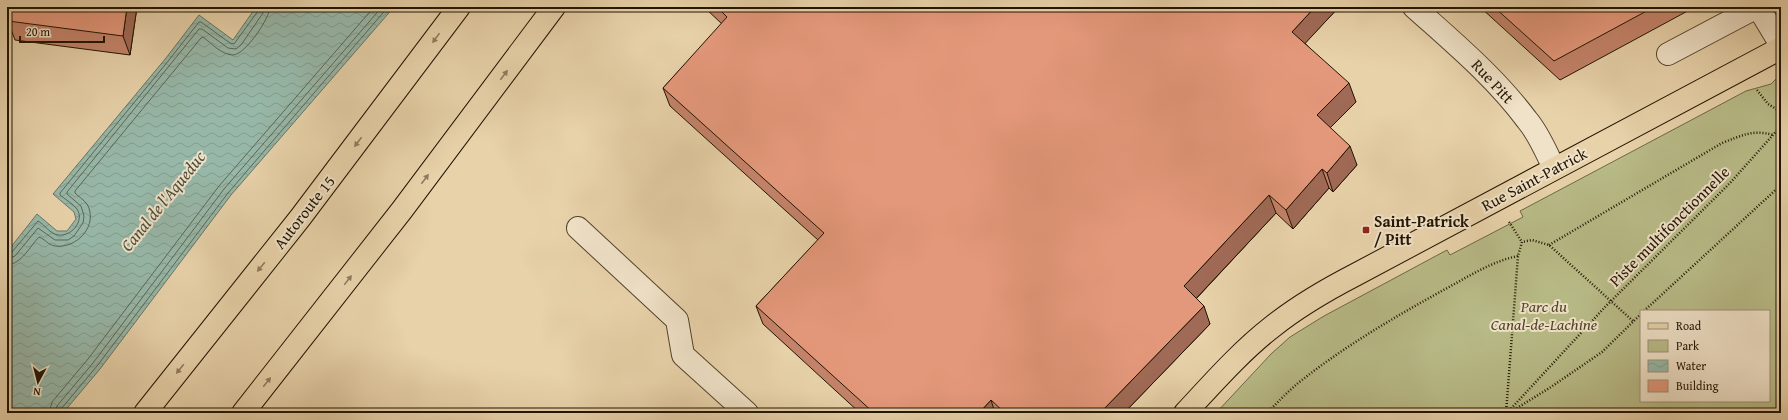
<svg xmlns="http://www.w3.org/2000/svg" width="1788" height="420" viewBox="0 0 1788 420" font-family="'Gentium Book Plus',serif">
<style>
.green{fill:#b8bb87;stroke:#6c6844;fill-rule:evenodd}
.water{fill:url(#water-waves);stroke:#687666}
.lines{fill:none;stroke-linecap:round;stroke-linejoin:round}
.shore{stroke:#5c6656;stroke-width:1}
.minor-casing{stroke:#53442c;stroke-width:24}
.major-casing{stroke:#211402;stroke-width:24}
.highway-casing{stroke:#211402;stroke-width:24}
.path{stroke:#211402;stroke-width:2.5;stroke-dasharray:1 2;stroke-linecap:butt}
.minor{stroke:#f0e2c8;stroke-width:22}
.major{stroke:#e8d2aa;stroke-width:22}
.highway{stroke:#e8d2aa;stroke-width:22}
.wall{fill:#c4836a;stroke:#211402}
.shaded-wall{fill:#a06a56;stroke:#211402}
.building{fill:#e4987b;stroke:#211402}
.oneway{fill:#8e7c5e}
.poi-dot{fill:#8f2418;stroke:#f0e2c8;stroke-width:1.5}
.labels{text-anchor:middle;stroke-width:4;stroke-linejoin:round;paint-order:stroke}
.street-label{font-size:16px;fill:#211402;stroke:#f0e2c8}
.poi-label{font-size:16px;font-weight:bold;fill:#211402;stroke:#f0e2c8;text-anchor:start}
.park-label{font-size:16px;font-style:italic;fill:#4e462a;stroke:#f0e2c8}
.water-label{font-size:17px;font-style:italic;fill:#4a4d3c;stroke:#f0e2c8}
</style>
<defs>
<pattern id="water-waves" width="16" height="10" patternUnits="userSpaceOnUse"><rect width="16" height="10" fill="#97b8a9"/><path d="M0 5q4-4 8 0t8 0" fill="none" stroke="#829d90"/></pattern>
</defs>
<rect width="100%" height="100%" fill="#e8d2aa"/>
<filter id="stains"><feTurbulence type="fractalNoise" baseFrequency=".005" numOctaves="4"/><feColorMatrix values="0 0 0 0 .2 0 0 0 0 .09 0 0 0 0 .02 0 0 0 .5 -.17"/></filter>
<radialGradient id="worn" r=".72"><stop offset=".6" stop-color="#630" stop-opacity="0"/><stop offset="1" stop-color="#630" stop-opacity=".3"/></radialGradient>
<path class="green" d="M1781,74V413H1216L1271,354L1290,337L1324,316L1447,250L1450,255L1523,217L1520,211L1746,91L1771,84ZM1641,311H1769V401H1641Z"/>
<path class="water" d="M256,7H394L231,195L100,369L63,413H7V252L37,214L57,231H67L76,219L74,212L53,194L166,58L199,15L233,40Z"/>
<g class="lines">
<path class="shore" d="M7,254L12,252L38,221C44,224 50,234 58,235C71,237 85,221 77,209C73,204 65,199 60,195V193L169,60L199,22H201L230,43L234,44L258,11L259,7
M7,259L15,256L38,228L55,240H68L74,236L83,223L84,216L81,206L67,194V192L199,29H202L228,48L236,49L241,45L263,13L264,7
M7,265C22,264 30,246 39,237C45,239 48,245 55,246C77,249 99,225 87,204C84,200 79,197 75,193V191L201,38L203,37C211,43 222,55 233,55C245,55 270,18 270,7
M49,413L52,402L88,359L219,186L374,7
M55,413L57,406L93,363L224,189L382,7
M60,413L61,409L97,366L228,193L388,7"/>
<defs>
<path id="minor" d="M1414,7C1454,43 1495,77 1527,120C1539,134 1546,152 1554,168
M1758,7L1781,45
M1668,54L1757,7
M578,228L677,320L683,355L747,413"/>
<path id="major" d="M1185,413C1213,383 1240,352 1272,327C1297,307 1326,290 1355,275L1781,48"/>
<path id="highway" d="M145,413L300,218L459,7
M243,413L402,210L554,7"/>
</defs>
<use href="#minor" class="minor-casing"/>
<use href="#major" class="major-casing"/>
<use href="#highway" class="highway-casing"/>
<path class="path" d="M1757,90L1768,104L1781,112
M1509,222L1522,242
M1549,245L1722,143C1741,136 1752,129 1773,135
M1644,311L1781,185
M1267,413C1278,402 1289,390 1302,380C1348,344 1398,315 1449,287C1471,275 1493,261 1518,256
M1506,413L1518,256L1522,242L1532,240L1549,245L1634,322
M1507,413L1605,307L1730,183L1781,126
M1509,413L1551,387L1602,352L1641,314"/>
<use href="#minor" class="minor"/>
<use href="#major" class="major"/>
<use href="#highway" class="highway"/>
</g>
<path class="wall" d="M137,7L130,55L15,40L8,21Z
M704,7H1339L1305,43L1356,102L1330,128L1357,165L1333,192L1329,188L1293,229L1276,213L1196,299L1210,324L1124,413H860L763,324L756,306L818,240L670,106L663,88L722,24Z
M1480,7H1695L1560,80Z"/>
<path class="shaded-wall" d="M127,7H137L130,55L123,36Z
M1315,7H1339L1299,50L1292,32Z
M1349,83L1356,102L1324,134L1317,115Z
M1350,146L1357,165L1333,192L1327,173Z
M1322,169L1329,188L1293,229L1286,210Z
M1269,195L1276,213L1190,305L1184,286Z
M1204,306L1210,324L1124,413H1100Z
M991,400L995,413H979Z"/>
<path class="building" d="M10,7H127L123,36L8,21Z
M717,7H1315L1292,32L1349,83L1317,115L1350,146L1327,173L1322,169L1286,210L1269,195L1184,286L1204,306L1100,413H1005L991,400L979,413H874L756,306L824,233L663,88L727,17Z
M1494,7H1654L1554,61Z"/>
<defs><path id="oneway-solid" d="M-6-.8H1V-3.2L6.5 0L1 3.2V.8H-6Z"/></defs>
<g class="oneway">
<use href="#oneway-solid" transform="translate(436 38) rotate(126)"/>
<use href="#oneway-solid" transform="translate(504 75) rotate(-53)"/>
<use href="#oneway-solid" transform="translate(358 142) rotate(127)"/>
<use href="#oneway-solid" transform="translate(425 179) rotate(-53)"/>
<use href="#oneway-solid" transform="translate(261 267) rotate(129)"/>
<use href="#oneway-solid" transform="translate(348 280) rotate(-52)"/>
<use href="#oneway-solid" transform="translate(180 369) rotate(129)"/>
<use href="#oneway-solid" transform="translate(267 382) rotate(-52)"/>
</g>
<rect class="poi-dot" x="1362" y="226" width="8" height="8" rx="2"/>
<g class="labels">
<g class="street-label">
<text transform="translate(1493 81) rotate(47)" y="6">Rue Pitt</text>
<text transform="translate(1534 179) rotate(-28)" y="6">Rue Saint-Patrick</text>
<text transform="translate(304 212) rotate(-52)" y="6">Autoroute 15</text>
<text transform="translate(1669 226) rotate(-45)" y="6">Piste multifonctionnelle</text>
</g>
<g class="poi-label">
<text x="1374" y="227">Saint-Patrick<tspan x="1374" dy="18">/ Pitt</tspan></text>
</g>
<g class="park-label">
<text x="1544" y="312">Parc du<tspan x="1544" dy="18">Canal-de-Lachine</tspan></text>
</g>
<g class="water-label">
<text transform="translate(163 201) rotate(-51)" y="6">Canal de l'Aqueduc</text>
</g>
</g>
<rect width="1788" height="420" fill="none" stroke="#e8d2aa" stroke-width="24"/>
<rect x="8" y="8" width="1772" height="404" fill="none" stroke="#211402" stroke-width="2"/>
<rect x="12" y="12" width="1764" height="396" fill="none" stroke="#211402"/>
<rect x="1640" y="310" width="130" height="92" fill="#f0e2c8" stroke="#9d9079"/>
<rect x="1648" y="323" width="20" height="6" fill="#e8d2aa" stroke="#9d9079"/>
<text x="1676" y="330" font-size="12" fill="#211402">Road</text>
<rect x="1648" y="340" width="20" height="12" fill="#b8bb87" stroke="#9d9079"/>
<text x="1676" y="350" font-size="12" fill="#211402">Park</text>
<rect x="1648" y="360" width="20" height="12" fill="url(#water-waves)" stroke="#9d9079"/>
<text x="1676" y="370" font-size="12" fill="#211402">Water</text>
<rect x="1648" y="380" width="20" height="12" fill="#e4987b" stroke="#9d9079"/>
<text x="1676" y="390" font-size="12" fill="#211402">Building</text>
<g transform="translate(38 382) rotate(187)" stroke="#f0e2c8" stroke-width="3" paint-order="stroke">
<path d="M0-3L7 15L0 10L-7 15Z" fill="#211402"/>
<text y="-6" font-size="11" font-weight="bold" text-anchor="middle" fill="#211402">N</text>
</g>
<path d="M20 36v6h84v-6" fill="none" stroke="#211402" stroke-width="2"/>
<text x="26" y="36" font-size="12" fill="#211402" stroke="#f0e2c8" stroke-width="3" paint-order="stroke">20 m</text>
<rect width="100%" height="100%" filter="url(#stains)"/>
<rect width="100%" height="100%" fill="url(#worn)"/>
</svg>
